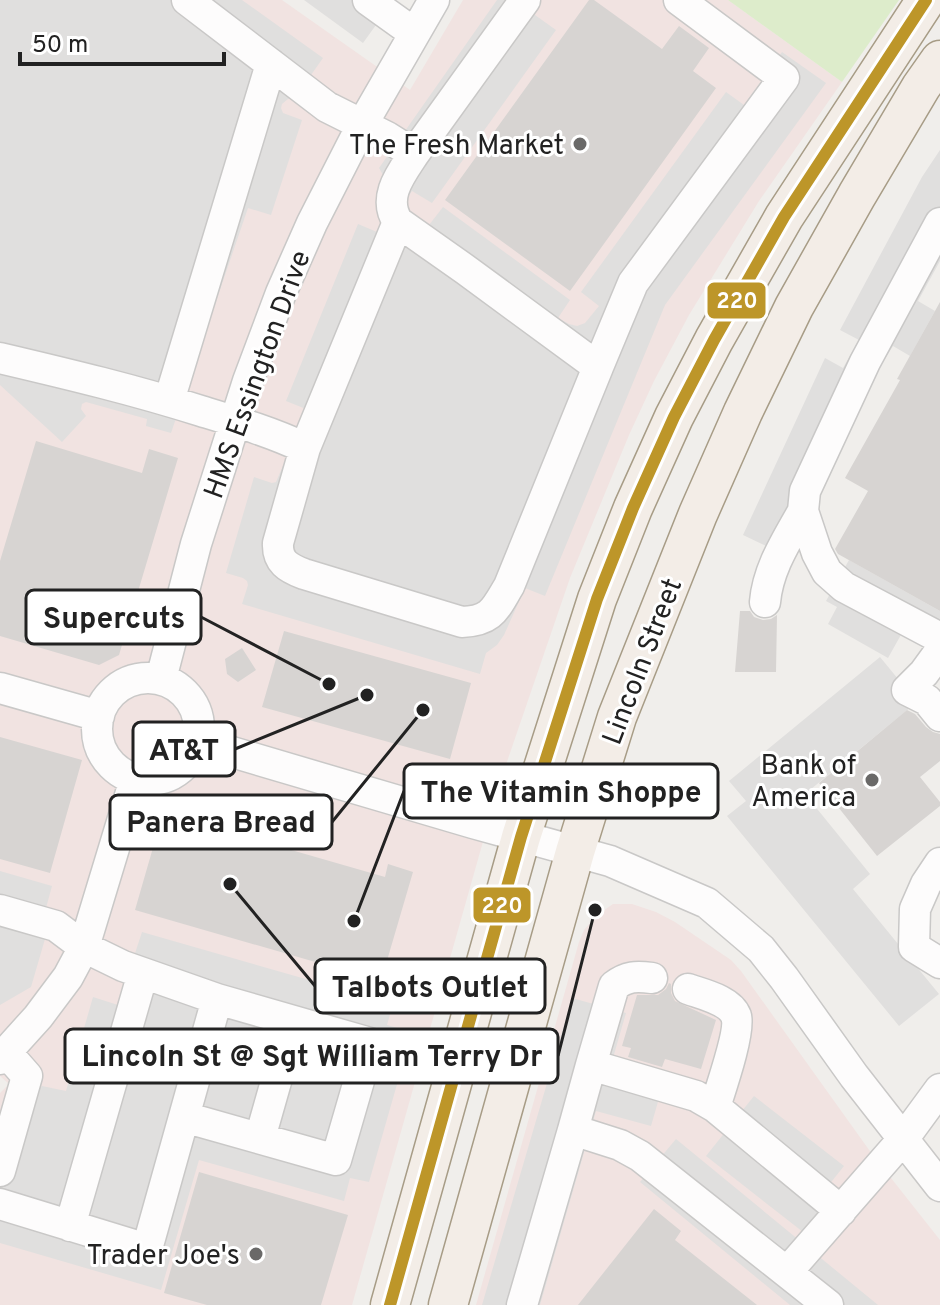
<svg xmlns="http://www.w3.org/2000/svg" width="940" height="1305" viewBox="0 0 940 1305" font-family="Overpass,sans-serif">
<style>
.commercial{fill:#f1e3e1}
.grass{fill:#ddeccb}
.parking{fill:#e0dfde}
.building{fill:#d7d4d2}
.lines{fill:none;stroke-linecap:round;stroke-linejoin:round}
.minor-casing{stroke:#c9c8c7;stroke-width:33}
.major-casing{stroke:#a79c86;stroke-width:41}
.minor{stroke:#fdfcfc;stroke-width:30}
.major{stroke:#f3ede7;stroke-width:38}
.bus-1-casing{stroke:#fff;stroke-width:18}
.bus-1{stroke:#bd9629;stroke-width:12}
.poi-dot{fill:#6a6968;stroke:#fff;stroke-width:3}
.labels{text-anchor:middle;stroke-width:6;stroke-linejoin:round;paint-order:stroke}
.poi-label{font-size:28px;fill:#222;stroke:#fff;text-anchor:end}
.street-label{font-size:28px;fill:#222;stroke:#fff}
.leader{fill:none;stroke:#222;stroke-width:3}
.callout-dot{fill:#222;stroke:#fff;stroke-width:3}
.callout{fill:#fff;stroke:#222;stroke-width:3}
.callout-label{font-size:30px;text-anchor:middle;font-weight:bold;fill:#222}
.line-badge{stroke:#fff;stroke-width:3}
.badge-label{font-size:22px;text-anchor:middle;font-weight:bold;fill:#fff}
</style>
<rect width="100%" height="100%" fill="#f0eeeb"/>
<path class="commercial" d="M0,0H282L410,90L463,0H728L842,82L759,201L689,315L654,381L629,435L570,578L499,785L352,1305H0V1093L9,1084L0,1076Z
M613,904H632L656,912L675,922L731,960L741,971L872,1154L940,1240V1305H476L579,942L584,930L597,915Z"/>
<path class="grass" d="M728,0H899L842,82Z"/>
<path class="parking" d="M0,0H242L323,58L294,99H288L282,104L281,108L283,113L302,120L271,215L248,208L171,433L146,426L147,419L86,402L82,404L81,409L86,416L62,442L0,385Z
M304,0H394L363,43Z
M497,0H514L556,30L432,203L412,191L406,200L408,210L429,225L443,207L570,300L558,318L569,324L577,326L585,323L599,306L581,292L726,92L744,105L782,52L826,83L665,305L545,596L525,588L504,635L497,645L486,653L480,674L242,604L248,585L247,581L243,578L226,573L254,477L272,483L276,482L302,421L306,409L286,401L358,224L377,232L379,231L381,224L376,200L383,175L379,168Z
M940,150V261L918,301L935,311L910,356L893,346L881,365L828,476L793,559L743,535L825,358L843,368L859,340L840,330L922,177Z
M849,560L940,611V626L902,633L888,658L828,624L837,607L826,601Z
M880,657L917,702L805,794L870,874L853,889L939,994L899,1026L727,816L746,801L729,781Z
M0,871L52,886L46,908L45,939L31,987L0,1005Z
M142,932L393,1004L387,1025L412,1032L369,1182L350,1178L344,1201L199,1160L161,1290L0,1243V1121L42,1086L66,1091L93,997L118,1005Z
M572,998L626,1013L613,1058L666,1074L651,1126L596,1111L540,1305H482Z
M754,1096L844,1166L828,1186L835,1192L803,1232L706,1156Z
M676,1139L878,1305H790L640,1182Z"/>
<path class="building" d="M589,0H594L662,49L679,26L709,48L693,71L716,88L570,291L445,200Z
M940,302V611L838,554L835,549L868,491L845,478L900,380L897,379Z
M36,441L142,473L149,449L178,458L119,655L99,665L0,636V561Z
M740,611H750L754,617L763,620L771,619L777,615L776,672H735Z
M284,631L471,683L450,759L262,707Z
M242,648L256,670L238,682L227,674L225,659Z
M907,710L915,714L926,727L933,732L940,734V761L920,777L940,802V806L877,856L819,783Z
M0,737L82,760L50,873L0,859Z
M163,813L385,877L388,864L413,872L381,981L135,910Z
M669,983L671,984V993L675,1001L716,1020L701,1069L665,1059L662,1067L628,1057L631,1048L622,1046L637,995H658L666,989Z
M199,1172L348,1215L321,1305H207L164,1293Z
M654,1209L681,1231L675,1240L757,1305H578Z"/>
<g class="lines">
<defs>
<path id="minor" d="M368,0L414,33
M414,154L525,0
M940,223L865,362L805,491L803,511L817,553L827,572L844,587L940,638
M0,358C68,374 135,390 201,411C237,422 271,432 305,448L398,222C382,198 400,175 414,154L387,137L327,107L187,0
M598,367L633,283L784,78L679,0
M169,401L271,64
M305,448L278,543C277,562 288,568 304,574L462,622C492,621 495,609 509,586L598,367L466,270L398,222
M765,602C768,568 787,540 803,511
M940,651L924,673L907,690L927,700L940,716
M97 729a51 51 0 1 1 102 0a51 51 0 1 1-102 0Z
M161,679L196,544L248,381L281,293L312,223L362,125L434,0
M0,688L99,716
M198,742L473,823L610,861L707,903L761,949L784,978L854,1076L940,1186
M940,863L926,884L915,909L914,947L940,963
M0,910L56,926L84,947L123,966L217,999L147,1249L0,1204
M688,989C702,994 730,1000 736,1016C741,1030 720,1091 715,1107
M0,1059L38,1017L68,977L84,947L135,779
M591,1065L614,986C627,976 636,976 652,978
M184,1117L336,1160L370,1043L217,999
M573,1130L591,1065L696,1096L715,1107L841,1211
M260,1138L293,1022
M0,1171L27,1076L6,1052
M70,1226L143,973
M787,1272L904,1138L940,1089
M522,1305L573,1130L620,1145L640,1156L828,1305"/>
<path id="major" d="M390,1305L521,837L597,599L633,508L674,417L714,340L784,217L926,0
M448,1305L575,852L617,717L698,514L743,412L794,307L857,195L921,87L940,60"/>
</defs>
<use href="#minor" class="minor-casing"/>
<use href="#major" class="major-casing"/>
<use href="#minor" class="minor"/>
<use href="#major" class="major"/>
<defs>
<path id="bus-1" d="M390,1305L521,837L597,599L633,508L674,417L714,340L784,217L926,0"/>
</defs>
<use href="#bus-1" class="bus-1-casing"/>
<use href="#bus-1" class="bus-1"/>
</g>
<g class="poi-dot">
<circle cx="580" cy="144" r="8"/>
<circle cx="872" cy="780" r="8"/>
<circle cx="256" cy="1254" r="8"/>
</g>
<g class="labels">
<g class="poi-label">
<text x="564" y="154">The Fresh Market</text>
<text x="856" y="774">Bank of<tspan x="856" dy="32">America</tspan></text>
<text x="240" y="1264">Trader Joe's</text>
</g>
<g class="street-label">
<text transform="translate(256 374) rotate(-70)" y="10">HMS Essington Drive</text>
<text transform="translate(641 661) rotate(-69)" y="10">Lincoln Street</text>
</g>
</g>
<path class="leader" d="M329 684L201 617M367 695L235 749M354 921L404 791M423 710L332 822M230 884L315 986M595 910L558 1056"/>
<g class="callout-dot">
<circle cx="329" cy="684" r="8"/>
<circle cx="367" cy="695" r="8"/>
<circle cx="354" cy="921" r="8"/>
<circle cx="423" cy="710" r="8"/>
<circle cx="230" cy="884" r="8"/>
<circle cx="595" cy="910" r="8"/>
</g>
<g class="callout">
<rect x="26" y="590" width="175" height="54" rx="8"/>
<rect x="133" y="722" width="102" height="54" rx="8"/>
<rect x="404" y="764" width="314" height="54" rx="8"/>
<rect x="110" y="795" width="222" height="54" rx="8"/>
<rect x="315" y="959" width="230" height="54" rx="8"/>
<rect x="65" y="1029" width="493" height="54" rx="8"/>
</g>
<g class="callout-label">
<text x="114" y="628">Supercuts</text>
<text x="184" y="760">AT&amp;T</text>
<text x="561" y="802">The Vitamin Shoppe</text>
<text x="221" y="832">Panera Bread</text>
<text x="430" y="997">Talbots Outlet</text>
<text x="312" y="1066">Lincoln St @ Sgt William Terry Dr</text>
</g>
<g class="line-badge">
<rect x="706" y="281" width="61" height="39" rx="8" fill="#bd9629"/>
<rect x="472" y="886" width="60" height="38" rx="8" fill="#bd9629"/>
</g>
<g class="badge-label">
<text x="737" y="308">220</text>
<text x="502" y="913">220</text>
</g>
<path d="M20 52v12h204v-12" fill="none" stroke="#222222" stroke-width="4"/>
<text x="32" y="52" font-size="24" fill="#222222" stroke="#ffffff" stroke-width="6" paint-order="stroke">50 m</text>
</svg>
